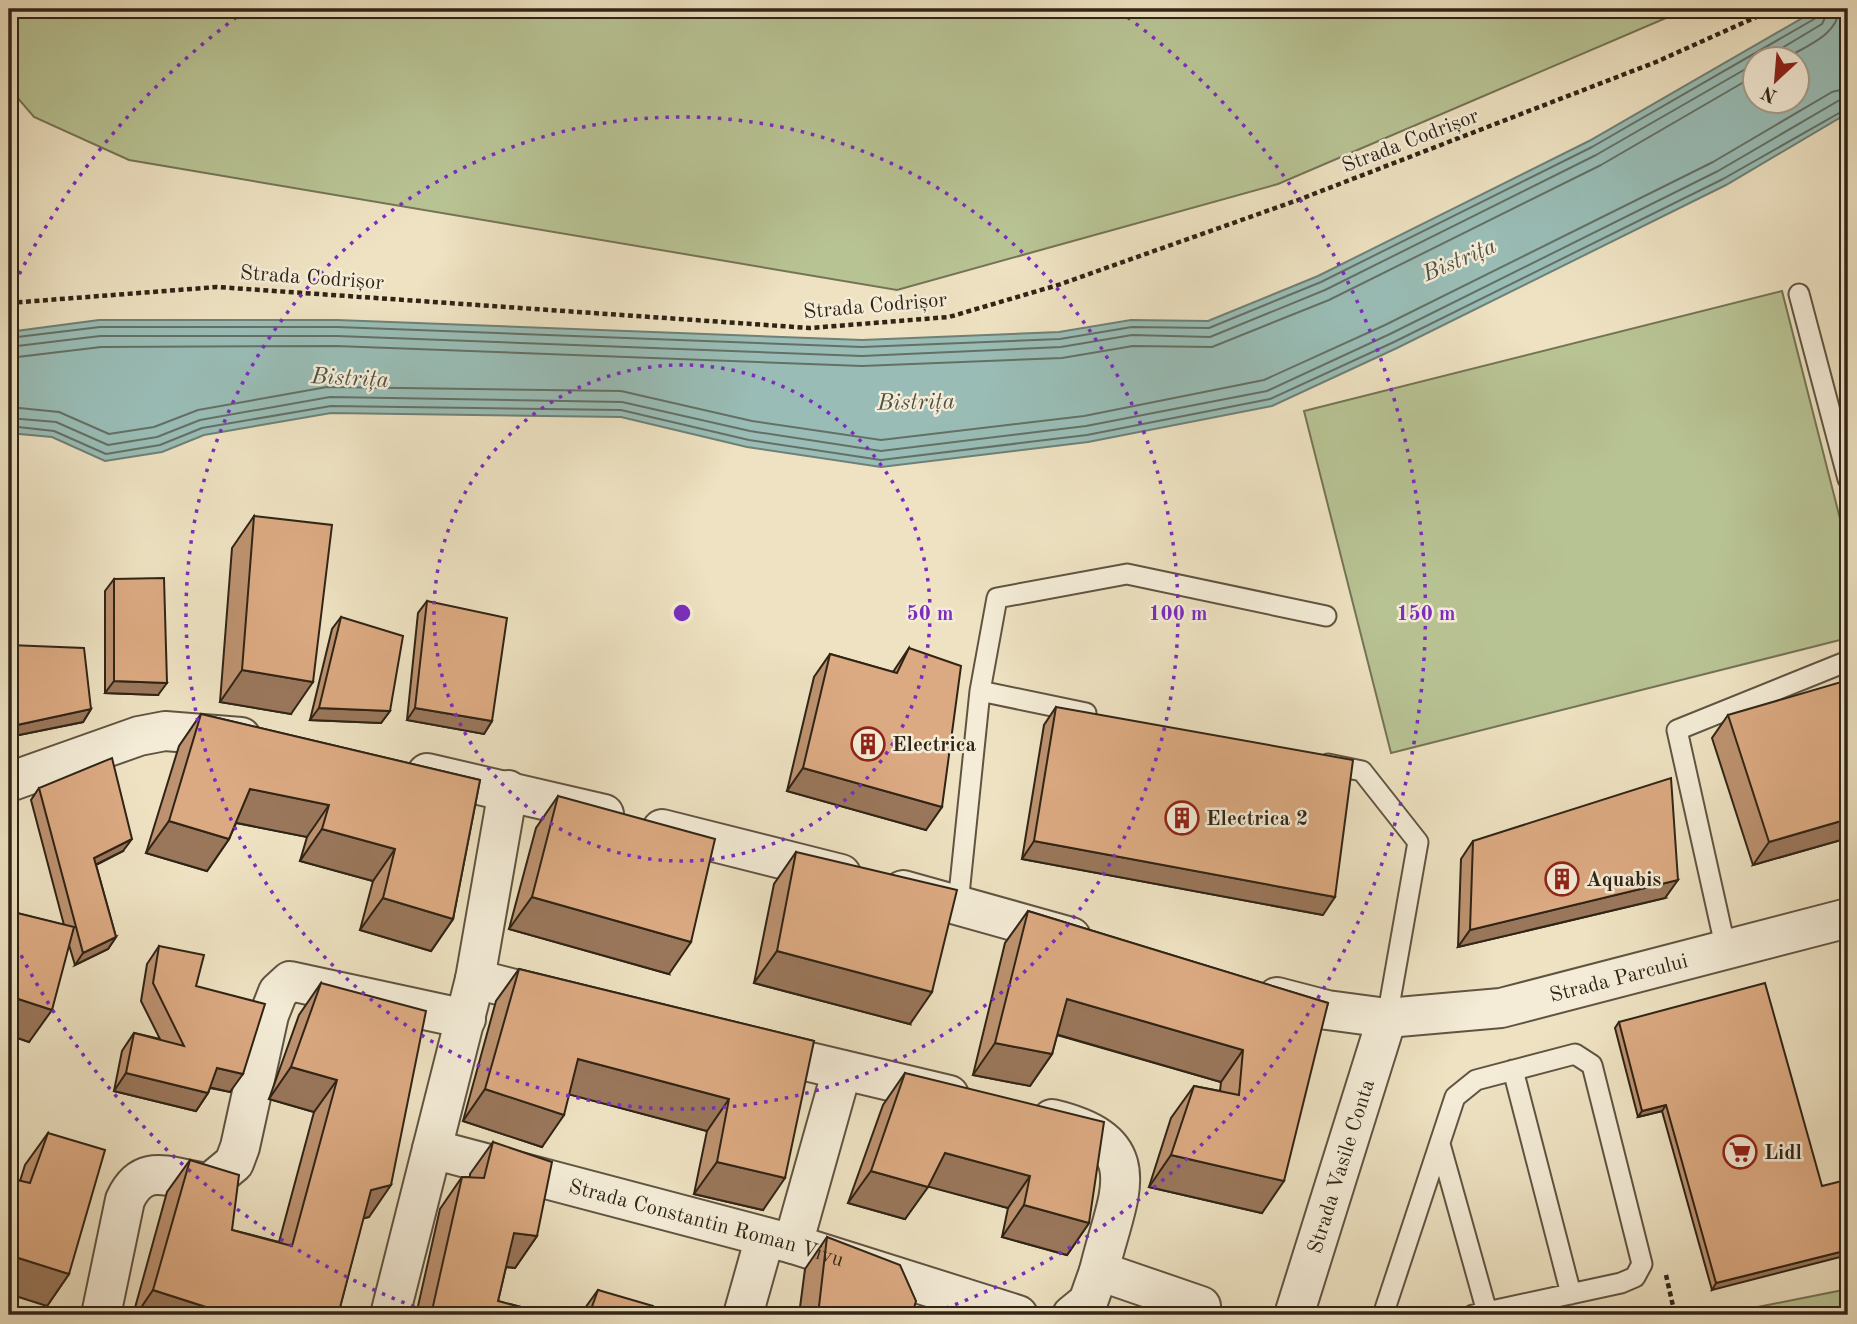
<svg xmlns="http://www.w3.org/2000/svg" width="1857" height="1324" viewBox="0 0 1857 1324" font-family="'Old Standard TT',serif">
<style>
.green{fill:#b8c394;stroke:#747455;stroke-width:2}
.water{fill:#99bdb6;stroke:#6f8076;stroke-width:2;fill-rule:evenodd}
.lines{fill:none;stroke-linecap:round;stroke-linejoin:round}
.shore{stroke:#647066;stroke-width:2}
.service-casing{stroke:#605441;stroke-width:23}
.minor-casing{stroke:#605441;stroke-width:42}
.path{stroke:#302416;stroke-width:4.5;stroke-dasharray:5 3.5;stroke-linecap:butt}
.service{stroke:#f4ecd7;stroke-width:19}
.minor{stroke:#f4ecd7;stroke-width:38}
.wall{fill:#bd9270;stroke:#302416;stroke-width:2}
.shaded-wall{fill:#9a775b;stroke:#302416;stroke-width:2}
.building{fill:#dcaa82;stroke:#302416;stroke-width:2}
.ring{fill:none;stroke:#7b2cbf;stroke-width:3.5;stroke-dasharray:3.5 7}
.labels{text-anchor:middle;stroke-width:5;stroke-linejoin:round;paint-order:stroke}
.street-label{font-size:21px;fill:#302416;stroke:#f4ecd7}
.poi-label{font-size:21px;font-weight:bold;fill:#302416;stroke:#f4ecd7;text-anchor:start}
.water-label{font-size:23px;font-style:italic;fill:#505246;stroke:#f4ecd7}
.centre{fill:#7b2cbf;stroke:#f4ecd7;stroke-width:3.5}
.ring-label{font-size:21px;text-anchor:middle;font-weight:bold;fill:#7b2cbf;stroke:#f4ecd7;stroke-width:5;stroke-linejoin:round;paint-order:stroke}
</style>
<rect width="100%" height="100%" fill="#eee2c2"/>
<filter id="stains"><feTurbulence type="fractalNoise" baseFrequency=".00286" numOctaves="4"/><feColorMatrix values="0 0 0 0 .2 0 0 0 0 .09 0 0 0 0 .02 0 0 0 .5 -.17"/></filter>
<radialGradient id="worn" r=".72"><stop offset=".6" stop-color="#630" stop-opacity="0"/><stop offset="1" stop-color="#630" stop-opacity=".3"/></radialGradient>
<path class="green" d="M9,9H1687L1278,184L897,290L129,160L34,117L9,88Z
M1782,291L1848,550V638L1391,753L1304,411Z
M1848,1289V1315H1718Z"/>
<path class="water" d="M1818,9H1848V113L1726,185L1397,348L1272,406L1088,442L881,467L747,447L621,417L331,413L204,435L162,452L105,461L52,437L9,433V332L99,320H337L862,340L1059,332L1131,320L1208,321L1318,276L1589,141ZM1756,60H1798V102H1756Z"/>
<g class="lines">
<path class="shore" d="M1762,60L1822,24L1829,9
M1783,60C1803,47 1838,36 1839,9
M9,338L100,327H337L862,347L1060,339L1132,327L1209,328L1321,282L1592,147L1816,18L1820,9
M9,347L100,336H337L862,356L1061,347L1132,335L1210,337L1325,290L1596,155L1756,63
M9,358L101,347L336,346L862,366L1062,358L1133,346L1212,347L1329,300L1601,165L1756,75
M9,407L59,412L109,434L154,427L198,410L327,387L621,391L752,421L881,440L1084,416L1264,380L1385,325L1713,162L1832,92L1848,88
M9,418L56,422L108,445L157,437L200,420L330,397L622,402L750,431L881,451L1086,426L1267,391L1390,334L1718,171L1838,101L1848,99
M9,426L54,431L106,454L160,445L202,428L331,406L621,410L749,440L881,460L1087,435L1270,399L1394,342L1723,179L1848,108"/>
<defs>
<path id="service" d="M1799,294L1848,479
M980,691L997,598L1127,574L1326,616
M1328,764L1362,771L1418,842L1387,1018
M958,904L980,691L1086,713
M1726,950L1677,730L1848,661
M1513,1070L1571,1294
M1440,1144L1487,1312
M1383,1315L1455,1097L1476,1080L1575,1054L1592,1065L1642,1264L1635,1277L1621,1283L1473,1315"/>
<g id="minor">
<path d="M427,773L604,814"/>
<path d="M9,782L139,736L165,731L241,737"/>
<path d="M662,829L841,874"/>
<path d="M903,890L1071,937"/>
<path d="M475,979L558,1000"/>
<path id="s1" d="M1277,997L1327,1010L1387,1018L1501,1008L1848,918"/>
<path d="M759,1050L949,1095"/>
<path d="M1052,1119C1153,1143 1117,1195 1099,1271L1201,1306"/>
<path id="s2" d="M432,1149L793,1244L1018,1315"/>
<path d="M793,1244L842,1070"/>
<path d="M101,1315L125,1200C144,1158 174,1181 210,1183L234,1163L240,1147L269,1015L278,992L290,981L466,1019"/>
<path d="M390,1315L475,979L508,790"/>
<path d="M743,1315L765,1237"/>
<path d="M1072,1315L1088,1302L1099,1271"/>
<path id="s3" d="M1294,1315L1387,1018"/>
</g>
</defs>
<use href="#service" class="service-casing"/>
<use href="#minor" class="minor-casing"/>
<path class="path" d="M9,303L217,287L810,328L949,317L1058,285L1298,200L1656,62L1774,9
M1666,1275L1675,1315"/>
<use href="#service" class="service"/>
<use href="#minor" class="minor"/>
</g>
<path class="wall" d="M254,516L291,714L220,702L232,548Z
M114,579L158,695L105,693V591Z
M427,601L492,721L484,734L407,720L418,613Z
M341,617L390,711L381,723L310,720L332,629Z
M9,645L91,709L83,722L9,737Z
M909,648L926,830L787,791L814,677L830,654L893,672Z
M1056,707L1323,915L1022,859L1044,725Z
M201,714L480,780L453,919L431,951L360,930L373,881L300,861L307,837L236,823L229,839L207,871L146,853L179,746Z
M1728,715L1848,838L1753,865L1712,738Z
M39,788L123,851L96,865L116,937L108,949L75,965L69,945L29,1042L9,1035V911L64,925L31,800Z
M558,796L669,974L509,929L536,828Z
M1473,841L1665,898L1458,947L1461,859Z
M796,852L910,1024L754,983L774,884Z
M1028,911L1328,1003L1262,1213L1149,1187L1171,1118L1194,1086L1220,1091L1221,1082L1057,1035L1052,1054L1030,1086L973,1075L1005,943Z
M159,946L196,986L230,1092L210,1088L208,1093L196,1111L114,1091L122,1051L134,1033L160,1039L141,1001L147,964Z
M519,969L814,1041L763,1210L694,1194L707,1131L569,1094L542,1147L463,1121L496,1001Z
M321,983L369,1217L363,1218L338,1315H133L167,1192L190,1160L232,1230L279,1242L314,1112L269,1099L299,1015Z
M1619,1022L1822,1186L1712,1290L1662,1111L1638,1117L1615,1028Z
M905,1073L1089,1223L1067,1255L1002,1237L1008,1208L928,1186L905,1219L848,1203L883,1105Z
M48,1133L69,1274L47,1306L20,1181L25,1165Z
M493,1142L537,1236L515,1268L506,1267L498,1301L551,1315H416L440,1209L462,1177H470V1174Z
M827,1237L912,1315H799L805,1269Z
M598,1290L651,1315H580Z"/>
<path class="shaded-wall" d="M242,670L313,682L291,714L220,702Z
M114,681L167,683L158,695L105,693Z
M319,708L390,711L381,723L310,720Z
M415,708L492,721L484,734L407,720Z
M91,709L83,722L9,737L17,725Z
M803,768L942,807L926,830L787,791Z
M250,789L329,805L307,837L227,821Z
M1848,819V838L1753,865L1769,842Z
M169,821L229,839L207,871L146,853Z
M322,829L395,849L373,881L300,861Z
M132,839L123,851L85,870L94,858Z
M1034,841L1335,897L1323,915L1022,859Z
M1678,880L1665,898L1458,947L1470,930Z
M532,897L691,942L669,974L509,929Z
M383,898L453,919L431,951L360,930Z
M116,937L108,949L75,965L83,953Z
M777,951L932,992L910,1024L754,983Z
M9,996L52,1010L29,1042L9,1035Z
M1067,999L1243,1050L1221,1082L1045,1031Z
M995,1043L1052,1054L1030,1086L973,1075Z
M578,1059L729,1099L707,1131L556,1091Z
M291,1067L337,1080L314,1112L269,1099Z
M217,1068L243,1074L230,1092L204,1086Z
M126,1073L208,1093L196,1111L114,1091Z
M485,1089L564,1115L542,1147L463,1121Z
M1666,1105L1662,1111L1638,1117L1642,1111Z
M945,1153L1030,1176L1008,1208L922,1185Z
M1171,1155L1284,1181L1262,1213L1149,1187Z
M717,1162L785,1178L763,1210L694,1194Z
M871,1171L928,1187L905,1219L848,1203Z
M391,1185L369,1217L348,1222L371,1190Z
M1024,1205L1089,1223L1067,1255L1002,1237Z
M514,1233L537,1236L515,1268L491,1265Z
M1848,1250V1255L1712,1290L1716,1283Z
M9,1255L69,1274L47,1306L9,1294Z
M153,1290L231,1315H136Z"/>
<path class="building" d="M254,516L332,525L313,682L242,670Z
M164,578L167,683L114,681V579Z
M427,601L507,618L492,721L415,708Z
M341,617L403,636L390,711L319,708Z
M9,645L84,648L91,709L17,725L9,701Z
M909,648L961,666L942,807L803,768L830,654L897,673Z
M1848,680V819L1769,842L1728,715Z
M1056,707L1353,760L1335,897L1034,841Z
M201,714L480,780L453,919L383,898L395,849L322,829L329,805L250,789L229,839L169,821Z
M112,758L132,839L94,858L116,937L83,953L39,788Z
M1671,778L1678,880L1470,930L1473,841Z
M558,796L715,839L691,942L532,897Z
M796,852L957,890L932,992L777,951Z
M9,911L74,927L52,1010L9,996Z
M1028,911L1328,1003L1284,1181L1171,1155L1194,1086L1239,1095L1243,1050L1067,999L1052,1054L995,1043Z
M159,946L204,955L196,986L265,1004L243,1074L217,1068L208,1093L126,1073L134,1033L184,1046L153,983Z
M519,969L814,1041L785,1178L717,1162L729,1099L578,1059L564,1115L485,1089Z
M321,983L426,1011L391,1185L371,1190L338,1315H231L153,1290L190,1160L239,1175L232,1230L292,1246L337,1080L291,1067Z
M1765,983L1822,1186L1846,1180L1848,1187V1250L1716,1283L1666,1105L1642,1111L1619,1022Z
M905,1073L1104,1122L1089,1223L1024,1205L1030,1176L945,1153L928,1187L871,1171Z
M48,1133L105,1150L69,1274L9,1255V1178L30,1183Z
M493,1142L552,1162L537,1236L514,1233L498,1301L551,1315H431L462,1177L484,1178Z
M827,1237L900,1265L916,1301L912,1315H818Z
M598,1290L653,1306L651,1315H589Z"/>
<g class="ring">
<circle cx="682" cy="613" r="248"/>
<circle cx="682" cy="613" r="496"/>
<path d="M434 1314A744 744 0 0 1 10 933M10 293A744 744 0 0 1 245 11M1119 11A744 744 0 0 1 930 1314"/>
</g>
<defs>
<symbol id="building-ring" viewBox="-11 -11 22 22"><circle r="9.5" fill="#f4ecd7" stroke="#8f2418" stroke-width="1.5"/><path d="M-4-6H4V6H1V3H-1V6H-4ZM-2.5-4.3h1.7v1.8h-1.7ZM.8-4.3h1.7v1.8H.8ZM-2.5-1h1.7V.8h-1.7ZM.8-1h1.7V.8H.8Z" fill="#8f2418"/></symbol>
<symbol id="supermarket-ring" viewBox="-11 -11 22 22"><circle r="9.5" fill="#f4ecd7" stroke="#8f2418" stroke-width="1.5"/><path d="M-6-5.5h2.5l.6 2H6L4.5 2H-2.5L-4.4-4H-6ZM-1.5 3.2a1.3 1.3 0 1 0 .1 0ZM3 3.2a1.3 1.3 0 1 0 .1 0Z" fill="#8f2418"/></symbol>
</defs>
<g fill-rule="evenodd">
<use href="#building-ring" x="849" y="725" width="38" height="38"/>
<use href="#building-ring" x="1163" y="799" width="38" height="38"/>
<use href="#building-ring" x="1543" y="860" width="38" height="38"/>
<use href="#supermarket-ring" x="1721" y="1133" width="38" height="38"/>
</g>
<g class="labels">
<g class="street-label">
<text transform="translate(1410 140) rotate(-21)" y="7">Strada Codrișor</text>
<text transform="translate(312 277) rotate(4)" y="7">Strada Codrișor</text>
<text transform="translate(875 305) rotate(-5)" y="7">Strada Codrișor</text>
<text dy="7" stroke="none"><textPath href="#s1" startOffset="348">Strada Parcului</textPath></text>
<text dy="7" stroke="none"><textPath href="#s3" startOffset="156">Strada Vasile Conta</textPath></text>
<text dy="7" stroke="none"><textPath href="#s2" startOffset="284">Strada Constantin Roman Vivu</textPath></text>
</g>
<g class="poi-label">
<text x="892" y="751">Electrica</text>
<text x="1206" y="825">Electrica 2</text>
<text x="1586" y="886">Aquabis</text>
<text x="1764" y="1159">Lidl</text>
</g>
<g class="water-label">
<text transform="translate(1459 259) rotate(-23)" y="8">Bistrița</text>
<text transform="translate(350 377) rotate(3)" y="8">Bistrița</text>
<text transform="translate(916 401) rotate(-1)" y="8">Bistrița</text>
</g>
</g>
<circle cx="682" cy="613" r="10" class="centre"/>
<g class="ring-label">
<text x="930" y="620">50 m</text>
<text x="1178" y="620">100 m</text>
<text x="1426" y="620">150 m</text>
</g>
<rect width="1857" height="1324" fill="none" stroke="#eee2c2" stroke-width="35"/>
<rect x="10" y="10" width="1836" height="1303" fill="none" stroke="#302416" stroke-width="3.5"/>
<rect x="18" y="18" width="1822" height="1289" fill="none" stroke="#302416" stroke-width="2"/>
<g transform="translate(1776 80) rotate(206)"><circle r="33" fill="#f4ecd7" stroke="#a69c8a" stroke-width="2"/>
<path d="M0-5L12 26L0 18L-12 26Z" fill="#8f2418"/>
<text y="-10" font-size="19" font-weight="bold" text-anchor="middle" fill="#302416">N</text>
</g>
<rect width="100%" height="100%" filter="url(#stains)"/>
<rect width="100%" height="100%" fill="url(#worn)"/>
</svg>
